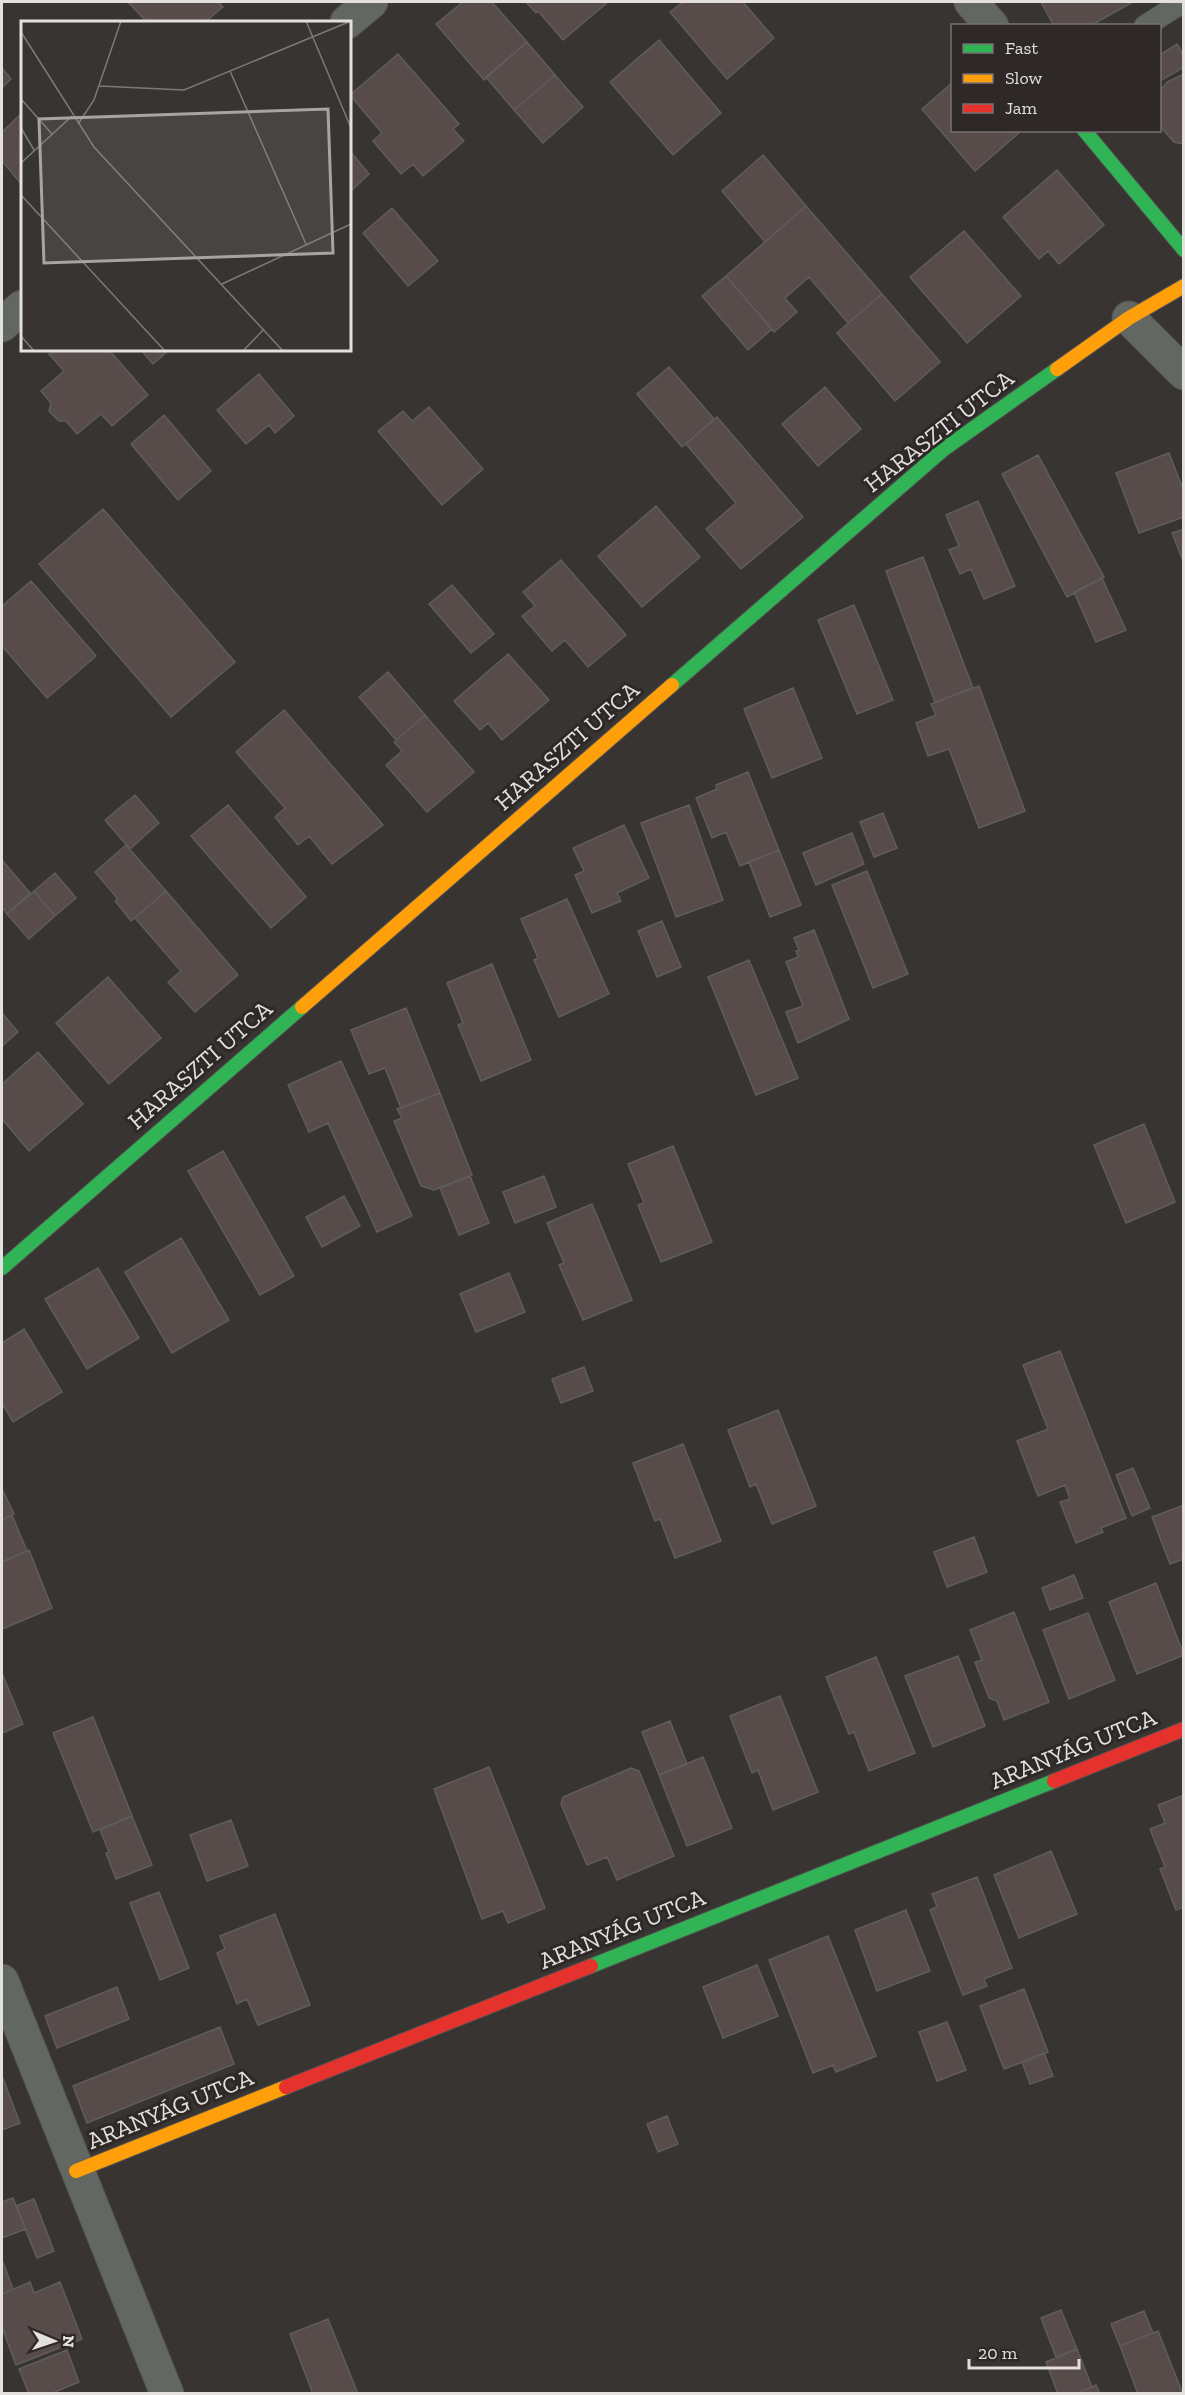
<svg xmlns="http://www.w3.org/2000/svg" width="1185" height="2395" viewBox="0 0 1185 2395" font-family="'Zilla Slab',serif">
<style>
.building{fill:#574c4a;stroke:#5f5d5c;stroke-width:1.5}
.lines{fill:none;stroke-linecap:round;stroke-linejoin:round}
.lane-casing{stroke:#52504f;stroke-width:23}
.street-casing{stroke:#52504f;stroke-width:35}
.fast-casing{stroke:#52504f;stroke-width:16}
.slow-casing{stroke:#52504f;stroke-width:16}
.jam-casing{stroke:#52504f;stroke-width:16}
.lane{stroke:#636761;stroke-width:21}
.street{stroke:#636761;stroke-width:33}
.fast{stroke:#30b455;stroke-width:14}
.slow{stroke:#ff9f0a;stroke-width:14}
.jam{stroke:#e5322d;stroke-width:14}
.labels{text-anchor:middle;stroke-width:6;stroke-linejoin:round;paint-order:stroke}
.street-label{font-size:24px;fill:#e4e0df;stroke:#2e2927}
.inset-road{fill:none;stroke:#7c7977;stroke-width:1.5}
.view{fill:#a7a4a2;fill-opacity:0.15;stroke:#a7a4a2;stroke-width:3}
.inset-edge{fill:none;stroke:#e4e0df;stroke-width:3}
</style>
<rect width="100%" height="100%" fill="#373432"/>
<path class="building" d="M128,2H218L223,7L205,22H147Z
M463,2H492L527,42L484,80L436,24Z
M526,2H608L563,40L538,11L536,13Z
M683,2H743L774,38L727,79L670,12Z
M1041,2H1133L1090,26H1054Z
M659,40L721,113L673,155L610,82Z
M527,42L555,75L514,110L486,77Z
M1177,44L1184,56V67L1160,81V55Z
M398,54L459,124L453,129L464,141L423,176L413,164L401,174L373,141L382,133L350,95Z
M2,68L11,79L2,88Z
M1184,74V144L1174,142L1160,126V91L1167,82Z
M555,75L583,107L543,143L514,110Z
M952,83V130L1020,132L975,171L922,109Z
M22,113V185L2,161V132Z
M350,151L369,174L350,192Z
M763,155L806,206L765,242L722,191Z
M1057,170L1104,225L1059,264L1048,251L1039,259L1003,217Z
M806,206L882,294L848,323L809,277L785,298L797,312L774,332L726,276Z
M392,208L438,261L408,286L363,233Z
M964,231L1021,296L967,343L910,277Z
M726,276L772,329L748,350L702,296Z
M882,294L940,362L895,401L837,333Z
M55,350H109L148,395L112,426L101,414L77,434L66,421H59L49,411L51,403L41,391L64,371L49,354Z
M141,350H169L153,364Z
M669,367L714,419L682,447L637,394Z
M259,374L294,416L275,433L269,425L246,444L217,410Z
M825,387L861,429L818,466L782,424Z
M429,407L483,469L442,505L378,431L403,411L412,421Z
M164,415L211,471L178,500L131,444Z
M717,417L803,517L741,569L706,529L736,503L686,444Z
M1169,453L1184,492V517L1139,533L1116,473Z
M1038,455L1104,577L1067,597L1002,474Z
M978,501L1015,586L984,599L971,569L960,574L949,550L959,546L946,515Z
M656,506L700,557L642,607L598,556Z
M103,509L235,662L171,717L39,564Z
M1184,529V563L1172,533Z
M923,557L973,688L935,702L886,571Z
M561,560L626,635L588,667L565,640L552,651L522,616L535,606L523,592Z
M1102,578L1126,630L1096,642L1074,592Z
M31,581L96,656L47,698L2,646V606Z
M452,585L494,634L471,653L429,604Z
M854,605L893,700L857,714L818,620Z
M508,654L549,700L502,740L488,723L480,730L454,701Z
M388,672L425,715L396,740L359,697Z
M979,686L1025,811L979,828L949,749L928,756L916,723L936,715L931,704Z
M793,688L822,758L772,778L744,709Z
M284,710L383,825L332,864L309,836L298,845L275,817L285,808L236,752Z
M425,715L474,772L427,812L386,765L402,751L394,742Z
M748,772L779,850L740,866L726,832L712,838L696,798L717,789L716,785Z
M135,795L159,823L130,849L105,820Z
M228,805L306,897L271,928L191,836Z
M689,805L723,900L676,917L641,823Z
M883,813L897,848L874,857L860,822Z
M624,825L649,878L617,893L621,901L592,913L575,875L584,871L573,848Z
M852,833L864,864L816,885L803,853Z
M126,845L166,891L131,921L115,901L118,899L95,872Z
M779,850L801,905L770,917L749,862Z
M2,860L30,893L7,914L2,907Z
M867,871L908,974L873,988L832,885Z
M55,873L76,898L55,916L34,891Z
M34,891L55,916L29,939L7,914Z
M166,891L238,975L195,1012L168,982L181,971L135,918Z
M567,899L609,994L559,1017L534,960L538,958L521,919Z
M662,921L681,967L657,977L638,931Z
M814,930L849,1019L798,1043L786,1012L803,1006L786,962L798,957L796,951L799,950L794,938Z
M749,960L798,1078L756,1095L708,977Z
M492,964L531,1060L481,1081L458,1025L463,1023L447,983Z
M108,977L161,1038L109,1084L56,1023Z
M406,1008L440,1093L401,1108L385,1068L369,1074L351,1030Z
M2,1013L18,1032L2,1046Z
M38,1052L83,1104L29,1151L2,1119V1084Z
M341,1061L412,1216L377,1232L328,1123L309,1132L288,1085Z
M440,1093L472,1175L434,1190L421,1186L394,1121L402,1118L397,1109Z
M1144,1124L1175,1202L1126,1223L1094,1145Z
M673,1146L712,1242L661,1262L638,1205L644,1203L628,1164Z
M223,1151L294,1276L260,1295L188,1171Z
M470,1176L489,1223L459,1235L440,1188Z
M544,1176L556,1207L515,1223L503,1192Z
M344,1196L360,1226L322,1247L306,1217Z
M592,1204L632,1300L583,1320L559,1265L564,1263L547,1223Z
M181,1238L229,1320L172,1353L125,1272Z
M98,1268L139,1338L87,1369L45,1299Z
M509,1273L525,1312L476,1332L460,1294Z
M24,1329L62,1392L13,1422L2,1403V1343Z
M1060,1351L1126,1518L1101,1528L1103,1532L1076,1543L1060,1502L1070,1499L1065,1485L1038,1496L1017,1441L1048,1429L1023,1365Z
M584,1367L593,1391L561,1403L552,1379Z
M778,1410L816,1506L772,1524L756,1484L750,1487L728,1430Z
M683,1444L721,1541L675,1558L660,1519L655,1521L633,1463Z
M1133,1468L1150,1508L1132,1516L1116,1475Z
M2,1489L14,1514L2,1520Z
M1184,1505V1559L1170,1564L1152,1517Z
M12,1515L27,1551L2,1562V1520Z
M974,1537L987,1572L947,1587L934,1552Z
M29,1550L52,1608L2,1629V1562Z
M1074,1575L1083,1598L1050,1610L1042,1588Z
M1156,1583L1184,1655L1137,1674L1109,1602Z
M1014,1612L1049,1702L1004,1720L997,1701L989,1698L975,1662L982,1660L970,1630Z
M1088,1613L1115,1680L1069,1699L1043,1630Z
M958,1656L985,1726L933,1747L905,1676Z
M876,1657L915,1753L869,1771L854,1732L849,1734L826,1677Z
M2,1673L23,1724L2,1733Z
M780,1696L818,1792L773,1810L758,1770L752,1773L730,1716Z
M93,1717L132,1816L93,1832L53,1733Z
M670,1721L687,1764L659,1775L642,1732Z
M703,1757L732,1828L687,1846L659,1775Z
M489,1767L545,1908L508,1923L503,1911L482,1919L434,1789Z
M631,1768L639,1771L674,1856L617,1880L607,1857L587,1865L561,1804L563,1797Z
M1184,1795V1907L1176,1910L1160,1869L1165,1867L1150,1829L1165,1823L1158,1805Z
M132,1816L152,1865L116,1879L106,1853L109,1852L100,1830Z
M231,1820L248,1866L207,1881L190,1835Z
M1051,1851L1077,1914L1019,1938L994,1875Z
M977,1877L1012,1968L984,1979L987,1986L963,1995L930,1910L937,1907L932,1894Z
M159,1892L189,1968L160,1980L130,1903Z
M906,1910L930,1971L877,1991L855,1930Z
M275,1914L310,2005L258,2025L247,1999L237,2004L217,1953L225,1949L220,1936Z
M828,1936L876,2056L836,2072L833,2065L813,2073L769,1960Z
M757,1965L778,2016L723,2038L703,1987Z
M117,1987L129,2019L57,2048L45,2016Z
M1024,1989L1048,2052L1004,2069L980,2006Z
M947,2022L966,2070L937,2081L919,2032Z
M220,2027L234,2064L87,2123L73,2086Z
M1044,2053L1053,2076L1030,2084L1022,2062Z
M2,2076L20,2123L2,2130Z
M667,2116L678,2144L658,2152L647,2124Z
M13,2198L26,2229L2,2238V2202Z
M34,2199L54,2251L37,2258L16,2206Z
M2,2260L13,2289L2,2294Z
M30,2282L34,2293L60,2282L82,2339L16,2365L2,2327V2294Z
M1061,2310L1077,2349L1056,2357L1041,2318Z
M1144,2311L1153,2333L1120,2346L1111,2324Z
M328,2319L358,2394H313L290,2334Z
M1158,2331L1183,2394H1138L1120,2346Z
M1077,2349L1092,2387L1075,2394H1058L1046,2362Z
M67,2350L79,2382L50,2394H29L19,2369Z
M1096,2385L1100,2394H1075L1092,2387Z"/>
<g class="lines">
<defs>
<path id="lane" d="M1145,26L1183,2"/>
<path id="street" d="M971,2L992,26
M347,22L371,2
M1129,318L1184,373
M2,325L22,307
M2,1981L167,2394"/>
<path id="fast" d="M1084,130L1184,250
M672,685L944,449L1057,369
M2,1268L302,1007
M591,1966L1054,1781"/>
<path id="slow" d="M1057,369L1129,318L1184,286
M302,1007L672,685
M76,2171L286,2087"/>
<path id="jam" d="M1054,1781L1184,1729
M286,2087L591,1966"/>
</defs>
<use href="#lane" class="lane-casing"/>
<use href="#street" class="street-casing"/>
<use href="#fast" class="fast-casing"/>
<use href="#slow" class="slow-casing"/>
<use href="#jam" class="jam-casing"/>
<use href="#lane" class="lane"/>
<use href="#street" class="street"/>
<use href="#fast" class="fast"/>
<use href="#slow" class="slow"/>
<use href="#jam" class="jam"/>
</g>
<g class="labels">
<g class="street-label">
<text transform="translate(939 431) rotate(-38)" y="8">HARASZTI UTCA</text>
<text transform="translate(567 746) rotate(-41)" y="8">HARASZTI UTCA</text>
<text transform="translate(200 1065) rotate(-41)" y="8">HARASZTI UTCA</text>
<text transform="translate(1073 1749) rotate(-22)" y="8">ARANYÁG UTCA</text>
<text transform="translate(622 1929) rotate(-22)" y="8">ARANYÁG UTCA</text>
<text transform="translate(170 2109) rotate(-22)" y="8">ARANYÁG UTCA</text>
</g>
</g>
<g transform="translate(21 21)">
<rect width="330" height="330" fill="#373432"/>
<path class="inset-road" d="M285,0L330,107M0,11L73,126L262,330M209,50L285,223M78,65L163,69L330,0M0,78L31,113M57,103L73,79L100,0M0,107L13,129M0,142L51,95M0,174L144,330M201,263L330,203M0,315L13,330M222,330L243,308"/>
<path class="view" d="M307,88L312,232L23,242L18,98Z"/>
<rect width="330" height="330" class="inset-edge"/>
</g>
<rect width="1185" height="2395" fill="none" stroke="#e4e0df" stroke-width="6"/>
<rect x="951" y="24" width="210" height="108" fill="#2e2927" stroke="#777271" stroke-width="1.5"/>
<rect x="963" y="44" width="30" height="9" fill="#30b455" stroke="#777271" stroke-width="1.5"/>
<text x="1005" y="54" font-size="18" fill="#e4e0df">Fast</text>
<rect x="963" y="74" width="30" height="9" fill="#ff9f0a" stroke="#777271" stroke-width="1.5"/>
<text x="1005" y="84" font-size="18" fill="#e4e0df">Slow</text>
<rect x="963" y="104" width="30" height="9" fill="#e5322d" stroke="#777271" stroke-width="1.5"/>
<text x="1005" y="114" font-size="18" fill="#e4e0df">Jam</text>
<g transform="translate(54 2341) rotate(92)" stroke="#2e2927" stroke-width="4.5" paint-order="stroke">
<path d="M0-4.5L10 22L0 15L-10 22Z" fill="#e4e0df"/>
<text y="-9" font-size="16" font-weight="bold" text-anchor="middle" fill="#e4e0df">N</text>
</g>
<path d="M969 2359v9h110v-9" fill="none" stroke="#e4e0df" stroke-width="3"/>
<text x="978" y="2359" font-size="18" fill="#e4e0df" stroke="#2e2927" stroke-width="4.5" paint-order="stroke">20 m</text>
</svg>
